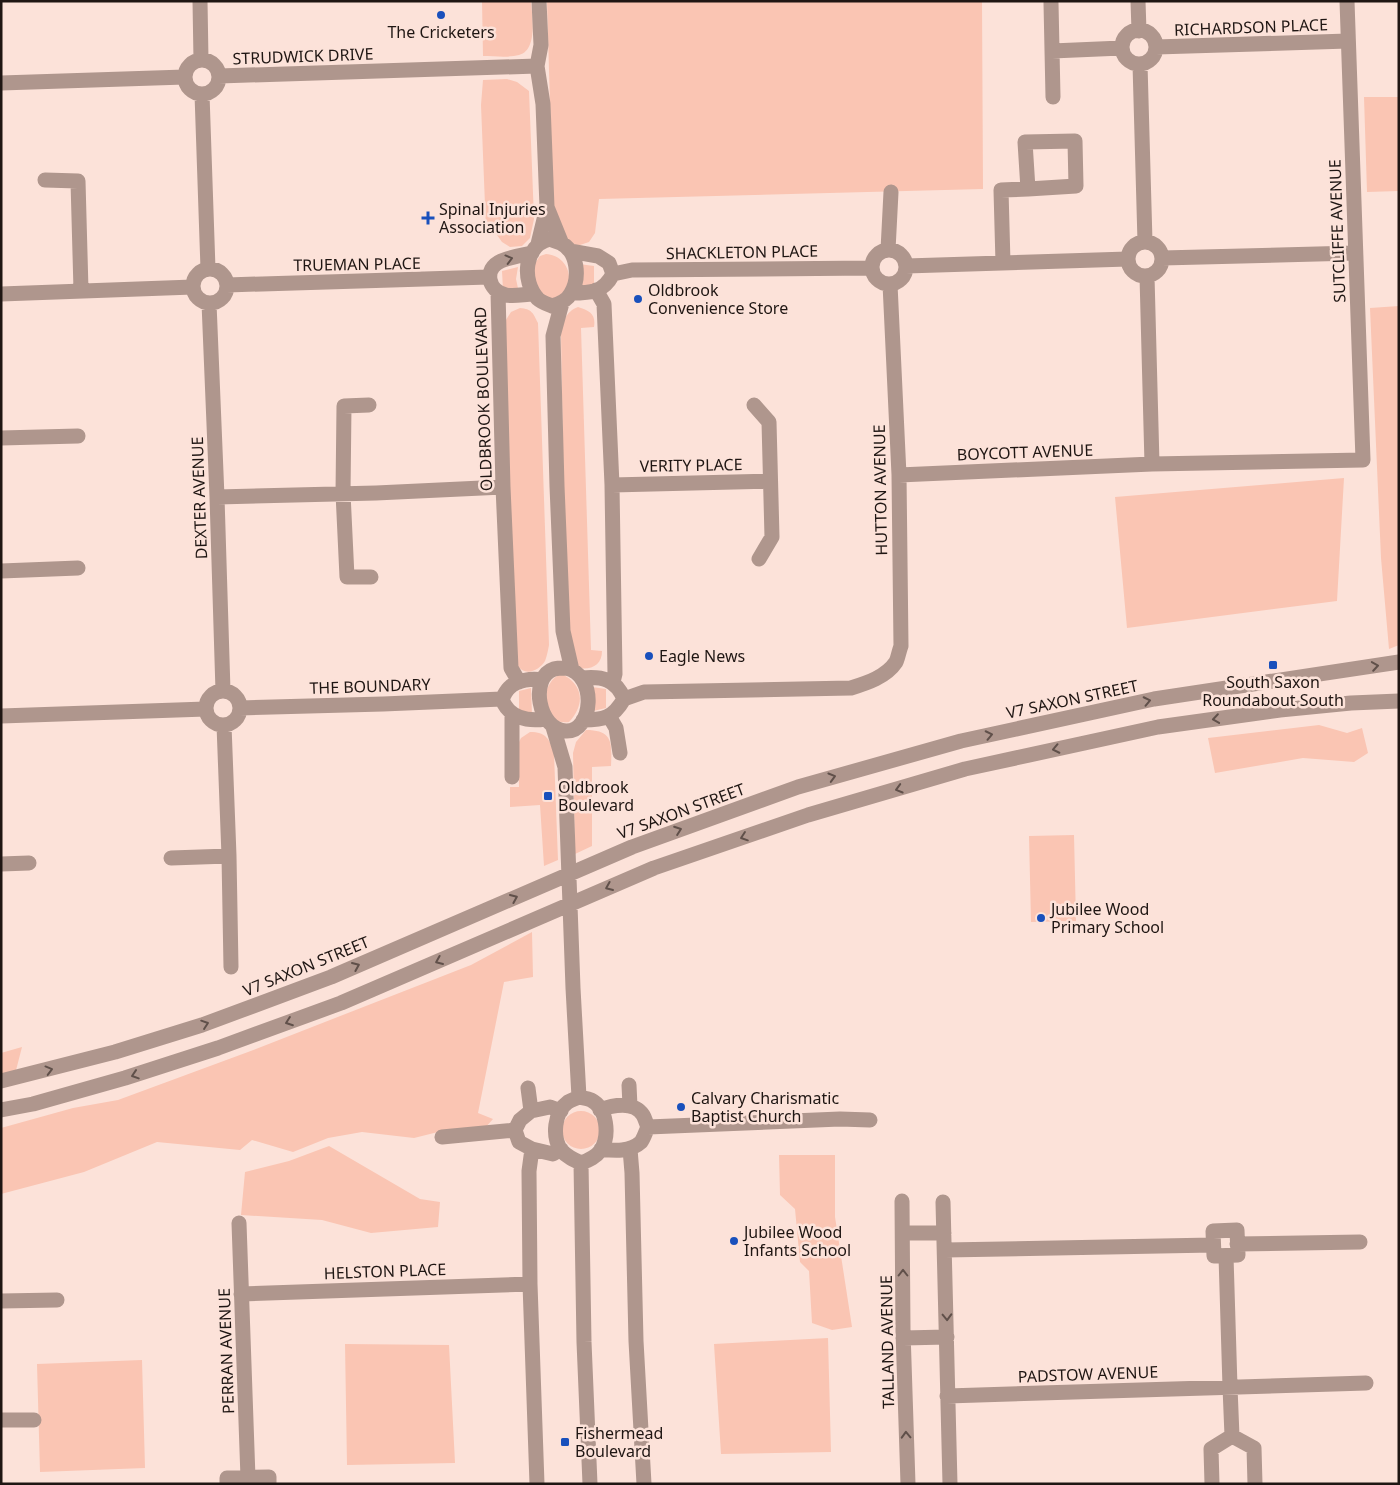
<svg xmlns="http://www.w3.org/2000/svg" width="1400" height="1485" viewBox="0 0 1400 1485" font-family="'Noto Sans',sans-serif">
<style>
.green{fill:#fac5b3}
.lines{fill:none;stroke-linecap:round;stroke-linejoin:round}
.minor{stroke:#af968d;stroke-width:15}
.oneway{stroke:#60504a}
.poi-dot{fill:#1950bc;stroke:#fce2d9;stroke-width:2}
.labels{text-anchor:middle;stroke-width:5;stroke-linejoin:round;paint-order:stroke}
.street-label{font-size:16px;fill:#1f1613;stroke:#fce2d9}
.poi-label{font-size:16px;fill:#1f1613;stroke:#fce2d9;text-anchor:start}
</style>
<rect width="100%" height="100%" fill="#fce2d9"/>
<path class="green" d="M482,1H531C532,16 538,50 519,55C508,58 494,56 483,56Z
M547,1H982L983,189L599,199L595,233L589,242L577,246L566,241L553,207Z
M507,79L517,82L529,91L534,219L530,238L522,246L510,247L502,242L497,235L486,230L481,105L483,80Z
M1364,97H1399V191L1367,192Z
M546,254C560,255 570,266 569,280C569,286 565,294 563,300L536,296L533,266L540,256Z
M579,264L594,266V286L580,288Z
M518,267L516,279L519,293L503,290L502,271Z
M1399,306V645L1389,649L1381,558L1370,308Z
M578,307C590,311 596,314 594,327L581,328L591,650L602,651C602,665 592,670 578,668L566,629L561,335C563,322 565,312 578,307Z
M520,308C532,309 533,313 538,323L549,645C548,650 547,656 545,661C540,670 525,677 518,666C517,664 516,661 515,658L504,323L511,312Z
M1344,478L1337,601L1127,628L1115,497Z
M562,674C584,685 585,705 569,722C546,724 548,708 546,691C550,683 553,676 562,674Z
M592,687L606,689V708L593,711Z
M531,688L532,714L519,712V691Z
M1319,725L1347,733L1362,728L1368,753L1354,762L1303,758L1215,773L1208,738Z
M586,730C613,730 612,743 611,766L592,767V846L575,854L573,753L576,742Z
M530,732C546,732 550,739 554,754L558,860L544,866L540,805L510,807V787H519L518,744L521,738Z
M1074,835L1076,921L1031,922L1029,836Z
M532,932L533,977L504,982L478,1113L493,1119L485,1128L446,1130L414,1138L362,1132L328,1138L293,1152L252,1140L240,1150L157,1142L84,1172L1,1194V1128L73,1108L118,1100L248,1052L471,965Z
M22,1047L14,1078L1,1081V1053Z
M562 1130a19 19 0 1 1 38 0a19 19 0 1 1-38 0Z
M329,1146L420,1199L440,1202L438,1227L371,1233L322,1220L241,1215L245,1172L289,1161Z
M779,1155H835V1217L852,1327L832,1330L812,1323L809,1271L800,1262L795,1209L780,1195Z
M828,1338L831,1452L721,1454L714,1344Z
M345,1344L449,1345L455,1463L347,1465Z
M142,1360L145,1468L40,1472L37,1364Z"/>
<g class="lines">
<path class="minor" d="M200,1L201,60
M1138,1L1139,31
M1051,3L1053,97
M1122 47a17 17 0 1 1 34 0a17 17 0 1 1-34 0Z
M1156,47L1348,41
M1052,51L1122,48
M185 77a17 17 0 1 1 34 0a17 17 0 1 1-34 0Z
M1140,64L1145,242
M219,76L537,66
M1,83L185,77
M202,94L208,269
M45,180L78,181L81,290
M547,207L562,244
M550,239C554,241 558,242 561,243C578,252 580,278 571,293C567,301 559,304 552,306C547,304 541,302 538,299C521,281 524,245 550,239Z
M1128 259a17 17 0 1 1 34 0a17 17 0 1 1-34 0Z
M538,244L547,207L543,104L537,66L541,45L539,1
M888,250L891,192
M872 267a17 17 0 1 1 34 0a17 17 0 1 1-34 0Z
M570,251L598,256L609,263L613,274C603,293 591,293 571,293
M532,253C522,255 510,257 501,261C483,269 488,291 506,295C514,297 525,294 533,294
M1162,258L1355,253
M1003,263L1001,190L1028,189L1025,142L1075,141L1076,186L1028,189
M906,266L1128,259
M193 286a17 17 0 1 1 34 0a17 17 0 1 1-34 0Z
M613,274L632,270L872,268
M1147,276L1152,464
M227,285L489,277
M596,290L604,304L612,485L615,674L613,682
M498,292L503,487L511,668L519,682
M1,294L193,287
M209,303L217,497L223,691
M562,303L553,336L557,486L563,631L572,670
M369,405L344,406L343,493L347,577H371
M754,405L769,422L772,537L759,559
M1,438L78,436
M899,475L1152,464L1363,460L1347,1
M612,485L770,481
M217,497L376,493L503,487
M1,571L78,568
M566,668C598,675 593,732 566,731C538,730 529,677 554,669C557,668 562,668 566,668Z
M582,678C602,676 616,679 624,699C613,718 604,720 583,720
M542,680C532,678 517,680 509,688C506,691 504,695 502,699C508,717 527,722 545,719
M206 708a17 17 0 1 1 34 0a17 17 0 1 1-34 0Z
M624,699L644,692L851,688C867,683 886,677 896,662C898,658 899,651 901,646L899,475L890,284
M240,708L383,704L502,699
M1,716L206,709
M609,716L616,728L620,753
M224,725L229,856L231,967
M553,727L565,767L573,988L579,1097
M512,777V714
M171,858L229,856
M1,864L29,863
M1,1081L115,1052L202,1025L331,977L632,847L798,787L961,741L1154,699L1399,662
M629,1085L630,1106
M528,1088L531,1111
M579,1097C582,1098 587,1098 591,1100C607,1108 610,1135 601,1150C596,1157 589,1160 581,1163C574,1160 567,1157 561,1150C552,1137 554,1112 568,1102C571,1100 575,1099 579,1097Z
M1,1110L33,1104L125,1078L218,1048L341,1003L654,868L808,815L965,769L1158,727L1280,710L1351,703L1399,701
M600,1110C613,1105 634,1101 643,1115C645,1118 646,1123 648,1127C646,1131 644,1138 641,1142C630,1152 615,1151 601,1149
M561,1111L550,1107L531,1111L520,1120L515,1130L519,1142L532,1149L553,1154L561,1149
M648,1127L840,1119L870,1120
M442,1137L515,1130
M532,1149L529,1171L530,1284L537,1484
M630,1149L632,1173L636,1341L644,1484
M581,1163L584,1342L590,1484
M902,1201L903,1331L908,1484
M943,1202L950,1484
M239,1223L248,1478
M1237,1230L1238,1255L1214,1256L1213,1231Z
M903,1233H944
M1237,1244L1360,1242
M945,1250L1213,1245
M1226,1256L1230,1387L1232,1436
M241,1294L530,1284
M1,1301L57,1300
M903,1338L947,1337
M947,1396L1366,1383
M1,1420H34
M1232,1436L1254,1448L1255,1484
M227,1484V1478L269,1477V1484
M1212,1484L1211,1449L1232,1436"/>
</g>
<defs><path id="oneway-chevron" d="M-2-3.5L2.5 0L-2 3.5" fill="none" stroke-width="1.6" stroke-linecap="round" stroke-linejoin="round" transform="scale(1.25)"/></defs>
<g class="oneway">
<use href="#oneway-chevron" transform="translate(509 259) rotate(-15)"/>
<use href="#oneway-chevron" transform="translate(1375 666) rotate(-9)"/>
<use href="#oneway-chevron" transform="translate(1147 701) rotate(-12)"/>
<use href="#oneway-chevron" transform="translate(1216 719) rotate(172)"/>
<use href="#oneway-chevron" transform="translate(989 735) rotate(-12)"/>
<use href="#oneway-chevron" transform="translate(1056 749) rotate(168)"/>
<use href="#oneway-chevron" transform="translate(832 777) rotate(-16)"/>
<use href="#oneway-chevron" transform="translate(899 789) rotate(164)"/>
<use href="#oneway-chevron" transform="translate(678 830) rotate(-20)"/>
<use href="#oneway-chevron" transform="translate(744 837) rotate(161)"/>
<use href="#oneway-chevron" transform="translate(609 887) rotate(157)"/>
<use href="#oneway-chevron" transform="translate(514 898) rotate(-23)"/>
<use href="#oneway-chevron" transform="translate(439 961) rotate(157)"/>
<use href="#oneway-chevron" transform="translate(356 966) rotate(-23)"/>
<use href="#oneway-chevron" transform="translate(289 1022) rotate(160)"/>
<use href="#oneway-chevron" transform="translate(205 1024) rotate(-19)"/>
<use href="#oneway-chevron" transform="translate(49 1070) rotate(-15)"/>
<use href="#oneway-chevron" transform="translate(135 1075) rotate(162)"/>
<use href="#oneway-chevron" transform="translate(903 1273) rotate(-90)"/>
<use href="#oneway-chevron" transform="translate(947 1317) rotate(88)"/>
<use href="#oneway-chevron" transform="translate(906 1435) rotate(-92)"/>
</g>
<g class="poi-dot">
<circle cx="441" cy="15" r="5"/>
<path d="M425.5 210.5h5v5h5v5h-5v5h-5v-5h-5v-5h5z"/>
<circle cx="638" cy="299" r="5"/>
<circle cx="649" cy="656" r="5"/>
<rect x="1268" y="660" width="10" height="10" rx="2.5"/>
<rect x="543" y="791" width="10" height="10" rx="2.5"/>
<circle cx="1041" cy="918" r="5"/>
<circle cx="681" cy="1107" r="5"/>
<circle cx="734" cy="1241" r="5"/>
<rect x="560" y="1437" width="10" height="10" rx="2.5"/>
</g>
<g class="labels">
<g class="street-label">
<text transform="translate(1251 27) rotate(-2)" y="6">RICHARDSON PLACE</text>
<text transform="translate(303 56) rotate(-2)" y="6">STRUDWICK DRIVE</text>
<text transform="translate(1337 231) rotate(-92)" y="6">SUTCLIFFE AVENUE</text>
<text transform="translate(742 252) rotate(-1)" y="6">SHACKLETON PLACE</text>
<text transform="translate(357 264) rotate(-1)" y="6">TRUEMAN PLACE</text>
<text transform="translate(483 399) rotate(-92)" y="6">OLDBROOK BOULEVARD</text>
<text transform="translate(1025 452) rotate(-2)" y="6">BOYCOTT AVENUE</text>
<text transform="translate(691 465) rotate(-1)" y="6">VERITY PLACE</text>
<text transform="translate(880 490) rotate(-91)" y="6">HUTTON AVENUE</text>
<text transform="translate(199 498) rotate(-92)" y="6">DEXTER AVENUE</text>
<text transform="translate(370 686) rotate(-2)" y="6">THE BOUNDARY</text>
<text transform="translate(1072 699) rotate(-12)" y="6">V7 SAXON STREET</text>
<text transform="translate(681 811) rotate(-20)" y="6">V7 SAXON STREET</text>
<text transform="translate(306 966) rotate(-22)" y="6">V7 SAXON STREET</text>
<text transform="translate(385 1271) rotate(-2)" y="6">HELSTON PLACE</text>
<text transform="translate(887 1342) rotate(-91)" y="6">TALLAND AVENUE</text>
<text transform="translate(226 1351) rotate(-92)" y="6">PERRAN AVENUE</text>
<text transform="translate(1088 1374) rotate(-2)" y="6">PADSTOW AVENUE</text>
</g>
<g class="poi-label">
<text x="441" y="38" text-anchor="middle">The Cricketers</text>
<text x="439" y="215">Spinal Injuries<tspan x="439" dy="18">Association</tspan></text>
<text x="648" y="296">Oldbrook<tspan x="648" dy="18">Convenience Store</tspan></text>
<text x="659" y="662">Eagle News</text>
<text x="1273" y="688" text-anchor="middle">South Saxon<tspan x="1273" dy="18">Roundabout South</tspan></text>
<text x="558" y="793">Oldbrook<tspan x="558" dy="18">Boulevard</tspan></text>
<text x="1051" y="915">Jubilee Wood<tspan x="1051" dy="18">Primary School</tspan></text>
<text x="691" y="1104">Calvary Charismatic<tspan x="691" dy="18">Baptist Church</tspan></text>
<text x="744" y="1238">Jubilee Wood<tspan x="744" dy="18">Infants School</tspan></text>
<text x="575" y="1439">Fishermead<tspan x="575" dy="18">Boulevard</tspan></text>
</g>
</g>
<rect width="1400" height="1485" fill="none" stroke="#1f1613" stroke-width="5"/>
</svg>
